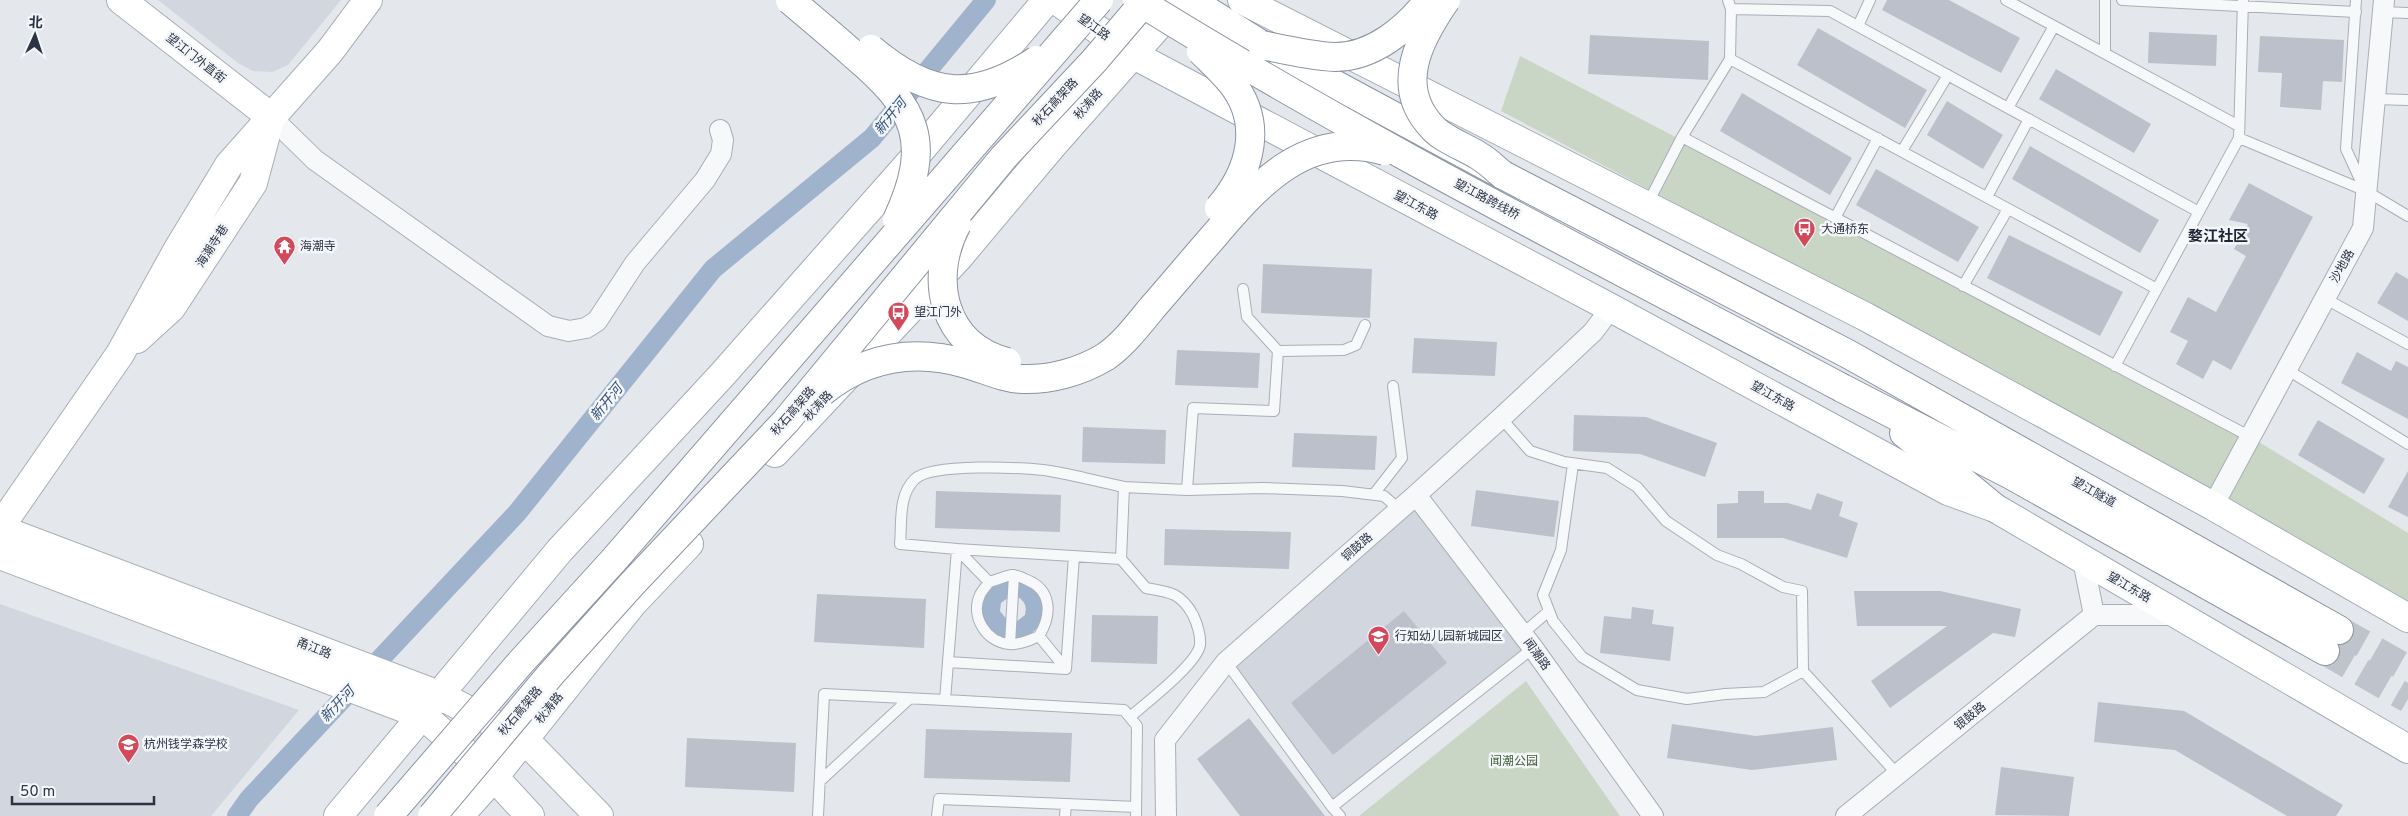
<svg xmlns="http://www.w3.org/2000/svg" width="2408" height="816" viewBox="0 0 2408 816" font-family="Overpass,'Noto Sans SC',sans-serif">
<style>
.built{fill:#d2d6de}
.green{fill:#c9d6c5}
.water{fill:#9fb4cc}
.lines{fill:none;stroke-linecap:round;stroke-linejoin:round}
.canal{stroke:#9fb4cc;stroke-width:20}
.building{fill:#bbc0ca}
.highway-tunnel{stroke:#bfc3cb;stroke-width:28;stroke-dasharray:28 14;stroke-linecap:butt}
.lane-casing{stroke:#a9aeb7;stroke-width:12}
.street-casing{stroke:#a9aeb7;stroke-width:22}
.secondary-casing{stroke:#a9aeb7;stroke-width:30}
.primary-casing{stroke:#a3abb8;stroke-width:30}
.highway-casing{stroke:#8b94a3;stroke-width:30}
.lane{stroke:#f7f8fa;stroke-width:10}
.street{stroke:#f7f8fa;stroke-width:20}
.secondary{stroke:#fff;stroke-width:28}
.primary{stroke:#fff;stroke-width:28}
.highway{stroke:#fff;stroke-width:28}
.highway-bridge-casing{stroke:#8b94a3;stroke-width:30;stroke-linecap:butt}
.highway-bridge{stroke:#fff;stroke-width:28}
.labels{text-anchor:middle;stroke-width:5;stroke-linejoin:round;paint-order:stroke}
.street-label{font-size:12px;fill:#2b3445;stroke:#f4f6f9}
.poi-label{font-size:12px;fill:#2b3445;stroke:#f4f6f9;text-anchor:start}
.park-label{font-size:12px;fill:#3f6138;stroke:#f4f6f9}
.water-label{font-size:14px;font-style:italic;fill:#34527a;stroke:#f4f6f9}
.quarter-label{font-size:15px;font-weight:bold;fill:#1d2536;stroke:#f4f6f9}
</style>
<rect width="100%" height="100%" fill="#e4e7ec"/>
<path class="built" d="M158,0H341L288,65L272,72L253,71L238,63Z
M1416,495L1533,648L1332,807L1226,662Z
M0,604L299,710L211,816H0Z"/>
<path class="green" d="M1520,56L2249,436L2408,533V602L2219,492L1501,111Z
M1526,681L1620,816H1359Z"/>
<path class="water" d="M1009,578V597L1001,603L1000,611L1008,621L1006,641C984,630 968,601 994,584C998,581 1004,580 1009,578Z
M1018,579C1023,581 1029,583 1033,586C1046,595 1047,618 1036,629C1030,636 1023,638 1015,640L1016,622L1025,615C1027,605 1025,602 1017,596Z"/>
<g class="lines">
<path class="canal" d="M237,816L249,799L517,513L713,269L872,138L986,0"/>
</g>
<path class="building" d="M1887,0H1949L2020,38L2001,73L1882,10Z
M1818,28L1927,90L1905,128L1797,65Z
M2149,32L2217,35L2216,66L2148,63Z
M1590,35L1709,41L1708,80L1588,74Z
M2260,36L2344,40L2342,82L2323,81L2321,110L2280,107L2282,73L2258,72Z
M2056,69L2151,124L2134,153L2039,99Z
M1742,93L1852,158L1830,195L1720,131Z
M1947,101L2003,135L1983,169L1927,135Z
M2030,146L2159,220L2140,253L2012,179Z
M1876,169L1979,227L1958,262L1856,205Z
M2249,183L2313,217L2231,370L2213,360L2203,379L2176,364L2188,341L2170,332L2188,297L2216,312L2246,256L2234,249L2248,224L2229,220Z
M2009,235L2123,292L2100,336L1987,278Z
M1263,264L1372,269L1370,318L1261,313Z
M2396,272L2408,279V321L2377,303Z
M1414,338L1497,342L1495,376L1412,373Z
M1177,350L1260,353L1258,388L1175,385Z
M2357,352L2391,371L2396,361L2408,367V419L2341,383Z
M1574,415L1646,417L1717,443L1705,477L1640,454L1573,451Z
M2318,420L2385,459L2364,494L2298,455Z
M1083,427L1166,430L1165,464L1082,462Z
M1294,433L1377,436L1375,470L1292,467Z
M2408,471V517L2388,507Z
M1476,490L1559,501L1554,537L1471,526Z
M936,491L1061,495L1060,532L935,528Z
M1738,491H1764V503H1788L1811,510L1817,493L1843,502L1839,516L1858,523L1847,558L1783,538H1717V504L1738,503Z
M1165,529L1291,532L1289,569L1164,565Z
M1854,591H1940L2021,609L2015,637L1993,633L1890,708L1871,681L1947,626H1857Z
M817,594L926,599L924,648L814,642Z
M1632,607L1654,610L1652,624L1674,627L1670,661L1600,653L1604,616L1631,619Z
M1404,611L1447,663L1333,755L1291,703Z
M1092,615L1158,616L1157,664L1091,662Z
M2098,702L2184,711L2343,805L2336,816H2287L2175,750L2094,742Z
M1249,718L1325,816H1240L1197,759Z
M1672,724L1756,736L1833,727L1837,760L1752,770L1667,758Z
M926,729L1072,733L1070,782L924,778Z
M687,738L796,743L794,792L685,787Z
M2001,767L2074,777L2069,816L1995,815Z"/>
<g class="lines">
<path class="highway-tunnel" d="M2339,630L2408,669
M2325,651L2408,699"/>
<defs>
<path id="lane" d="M2006,0L2239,126
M2122,0L2356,12
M2356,0L2346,149L2363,186
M1731,9L1830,11L2199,212
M2382,12L2408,13
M1858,26L1870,0
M2105,53V0
M1730,59L2157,289
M2374,99L2408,100
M2008,108L2054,26
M1682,137L2249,436
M2239,138L2366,191L2408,216
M1902,151L1948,75
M1987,197L2029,119
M1647,205L1682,137L1730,59L1731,9L1728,0
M1835,218L1878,138
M1963,286L2008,209
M1243,289L1247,317L1278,351
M2324,298L2408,344
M2115,366L2239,138L2243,0
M2286,369L2408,444
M1501,418L1530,451L1564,462L1607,468L1637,487L1666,521L1717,555L1741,564L1783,587L1802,591L1803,671L1898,775
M1573,464L1561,550L1543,595L1553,621L1582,657L1637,690L1687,699L1725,694L1764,692L1803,671
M1187,490L1262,488L1342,491L1384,496L1400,510
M1374,494L1402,458L1393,386
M1121,559L1146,588C1170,592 1181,593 1193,615C1197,623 1201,636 1200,645C1197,664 1146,703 1130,717
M989,582C987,586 982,590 980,595C970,616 986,642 1009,644C1019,645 1030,640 1039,636
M1522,634L1549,611
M1010,644L1014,575
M948,662L1066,669L1074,556
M1226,662L1332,807L1533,648
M1066,669L1039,636C1052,615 1052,590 1027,580C1023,578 1017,575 1012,575C1005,576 997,580 989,582L957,549L900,544C902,522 898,495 915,479C931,463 1026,467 1050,471C1075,475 1099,482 1124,487
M945,700L1124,710L1137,726L1136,816
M820,781L909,699
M1066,804L1136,807
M1332,807L1340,816
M818,816L824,694L945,700L957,549L1121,559L1124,487L1187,490L1193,408L1274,411L1278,351L1344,350L1356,345L1365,325
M937,816L939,799L1066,804L1065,816"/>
<path id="street" d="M271,117L315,160L548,326L569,331L586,328L597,321L635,263L705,180L721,154L723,140L720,130
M1416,495L1533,648L1653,816
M2213,506L2363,228L2384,0
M2083,560L2094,615
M1166,816L1165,740L1226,662L1416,495L1501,418L1593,332L1611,308
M1846,816L2094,615H2177"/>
<path id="secondary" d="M121,0L271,117
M137,339L171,308L253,183L269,123
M0,527L120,354L178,249L229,165L330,51L368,0
M0,529L439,695L524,739L599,816
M0,555L422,715L494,777L530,816"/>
<path id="primary" d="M1056,0L1132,54L1611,308L1948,491L1995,508L2408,749
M1242,0L1866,317L2213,506L2408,618
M775,453L958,258L1052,146L1181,0
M338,816L560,550L722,375L913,159L1047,0
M459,816L494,777L633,603L689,544"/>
<path id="highway" d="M1190,0L1262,45L1503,175L1848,354L2339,630
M1842,388L2011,475L2325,651
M1904,433L1995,508"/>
</defs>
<use href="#lane" class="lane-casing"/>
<use href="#street" class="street-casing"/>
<use href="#secondary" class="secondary-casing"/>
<use href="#primary" class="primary-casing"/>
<use href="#highway" class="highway-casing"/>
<use href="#lane" class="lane"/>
<use href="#street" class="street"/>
<use href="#secondary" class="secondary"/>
<use href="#primary" class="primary"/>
<use href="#highway" class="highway"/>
<defs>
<path id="highway-bridge" d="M790,0C811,18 833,36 854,55C917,108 933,142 897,220
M1137,0C1365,142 1605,262 1842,388
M1446,0C1419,39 1393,87 1433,128C1444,140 1465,147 1479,156C1488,161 1495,169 1503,175
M1262,45C1286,50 1311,56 1335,57C1374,57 1407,28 1429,0
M871,49C929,98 973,103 1037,60
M1201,51C1211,61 1222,71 1231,82C1264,123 1251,171 1219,208
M957,224C928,278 942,345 1007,362
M822,392C865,357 913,348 967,364C985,369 1002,378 1022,379C1050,380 1080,372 1105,357C1123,345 1138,325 1152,308C1173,284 1193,260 1214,236C1259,183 1307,129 1385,151
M388,816L521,662L613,561L1099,0
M432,816L551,674L632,584L786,421L1003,158L1094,61L1146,0"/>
</defs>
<use href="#highway-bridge" class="highway-bridge-casing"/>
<use href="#highway-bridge" class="highway-bridge"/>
</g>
<defs>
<symbol id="bus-pin" viewBox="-11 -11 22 30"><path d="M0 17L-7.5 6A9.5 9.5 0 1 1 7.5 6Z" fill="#d1495b" stroke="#f4f6f9"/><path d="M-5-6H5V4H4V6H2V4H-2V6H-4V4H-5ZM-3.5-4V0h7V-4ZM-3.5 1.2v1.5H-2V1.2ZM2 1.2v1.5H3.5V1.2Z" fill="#fff"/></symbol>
<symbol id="temple-pin" viewBox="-11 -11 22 30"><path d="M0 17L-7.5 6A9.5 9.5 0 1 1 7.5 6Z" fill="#d1495b" stroke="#f4f6f9"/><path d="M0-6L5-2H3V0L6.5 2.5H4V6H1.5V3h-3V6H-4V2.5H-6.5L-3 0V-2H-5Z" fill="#fff"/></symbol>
<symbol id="school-pin" viewBox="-11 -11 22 30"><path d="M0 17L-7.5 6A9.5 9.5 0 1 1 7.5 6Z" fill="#d1495b" stroke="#f4f6f9"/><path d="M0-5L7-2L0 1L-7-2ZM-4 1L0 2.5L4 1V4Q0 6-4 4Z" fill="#fff"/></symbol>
</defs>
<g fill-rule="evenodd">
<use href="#bus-pin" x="1792" y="216" width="25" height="34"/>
<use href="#temple-pin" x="272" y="234" width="25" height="34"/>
<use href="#bus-pin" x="886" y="300" width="25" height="34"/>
<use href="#school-pin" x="1366" y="624" width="25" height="34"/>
<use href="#school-pin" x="116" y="732" width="25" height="34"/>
</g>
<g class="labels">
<g class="street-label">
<text transform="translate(1094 27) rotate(35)" y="4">望江路</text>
<text transform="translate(196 58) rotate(38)" y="4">望江门外直街</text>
<text transform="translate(1055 102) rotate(-47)" y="4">秋石高架路</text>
<text transform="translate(1088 104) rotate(-49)" y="4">秋涛路</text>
<text transform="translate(1487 199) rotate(28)" y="4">望江路跨线桥</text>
<text transform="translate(1416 205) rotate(28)" y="4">望江东路</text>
<text transform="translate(212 246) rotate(-57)" y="4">海潮寺巷</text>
<text transform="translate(2342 266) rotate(-61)" y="4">沙地路</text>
<text transform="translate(1773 396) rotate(29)" y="4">望江东路</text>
<text transform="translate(818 406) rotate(-47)" y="4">秋涛路</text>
<text transform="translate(793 411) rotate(-49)" y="4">秋石高架路</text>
<text transform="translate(2094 492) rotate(29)" y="4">望江隧道</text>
<text transform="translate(1357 547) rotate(-41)" y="4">铜鼓路</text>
<text transform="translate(2129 587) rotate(30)" y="4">望江东路</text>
<text transform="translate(314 648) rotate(21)" y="4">甬江路</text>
<text transform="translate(1537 654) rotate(54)" y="4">闻潮路</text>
<text transform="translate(549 708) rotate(-51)" y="4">秋涛路</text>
<text transform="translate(520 711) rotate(-50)" y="4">秋石高架路</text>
<text transform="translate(1970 716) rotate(-39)" y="4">银鼓路</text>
</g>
<g class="poi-label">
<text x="1821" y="233">大通桥东</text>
<text x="300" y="250">海潮寺</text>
<text x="914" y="316">望江门外</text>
<text x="1395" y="640">行知幼儿园新城园区</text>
<text x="144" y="748">杭州钱学森学校</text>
</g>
<g class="park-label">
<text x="1514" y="765">闻潮公园</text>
</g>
<g class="water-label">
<text transform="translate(890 116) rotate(-51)" y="5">新开河</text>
<text transform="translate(606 402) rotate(-51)" y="5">新开河</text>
<text transform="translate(337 704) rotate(-47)" y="5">新开河</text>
</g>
<g class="quarter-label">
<text x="2218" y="241">婺江社区</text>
</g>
</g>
<g transform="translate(35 35) rotate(3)" stroke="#f4f6f9" stroke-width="4" paint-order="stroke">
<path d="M0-4L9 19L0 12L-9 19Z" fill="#2b3445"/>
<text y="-8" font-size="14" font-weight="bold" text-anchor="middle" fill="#2b3445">北</text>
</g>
<path d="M12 796v8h142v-8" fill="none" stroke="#2b3445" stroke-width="2.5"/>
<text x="20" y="796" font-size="15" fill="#2b3445" stroke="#f4f6f9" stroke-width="4" paint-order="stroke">50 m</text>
</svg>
